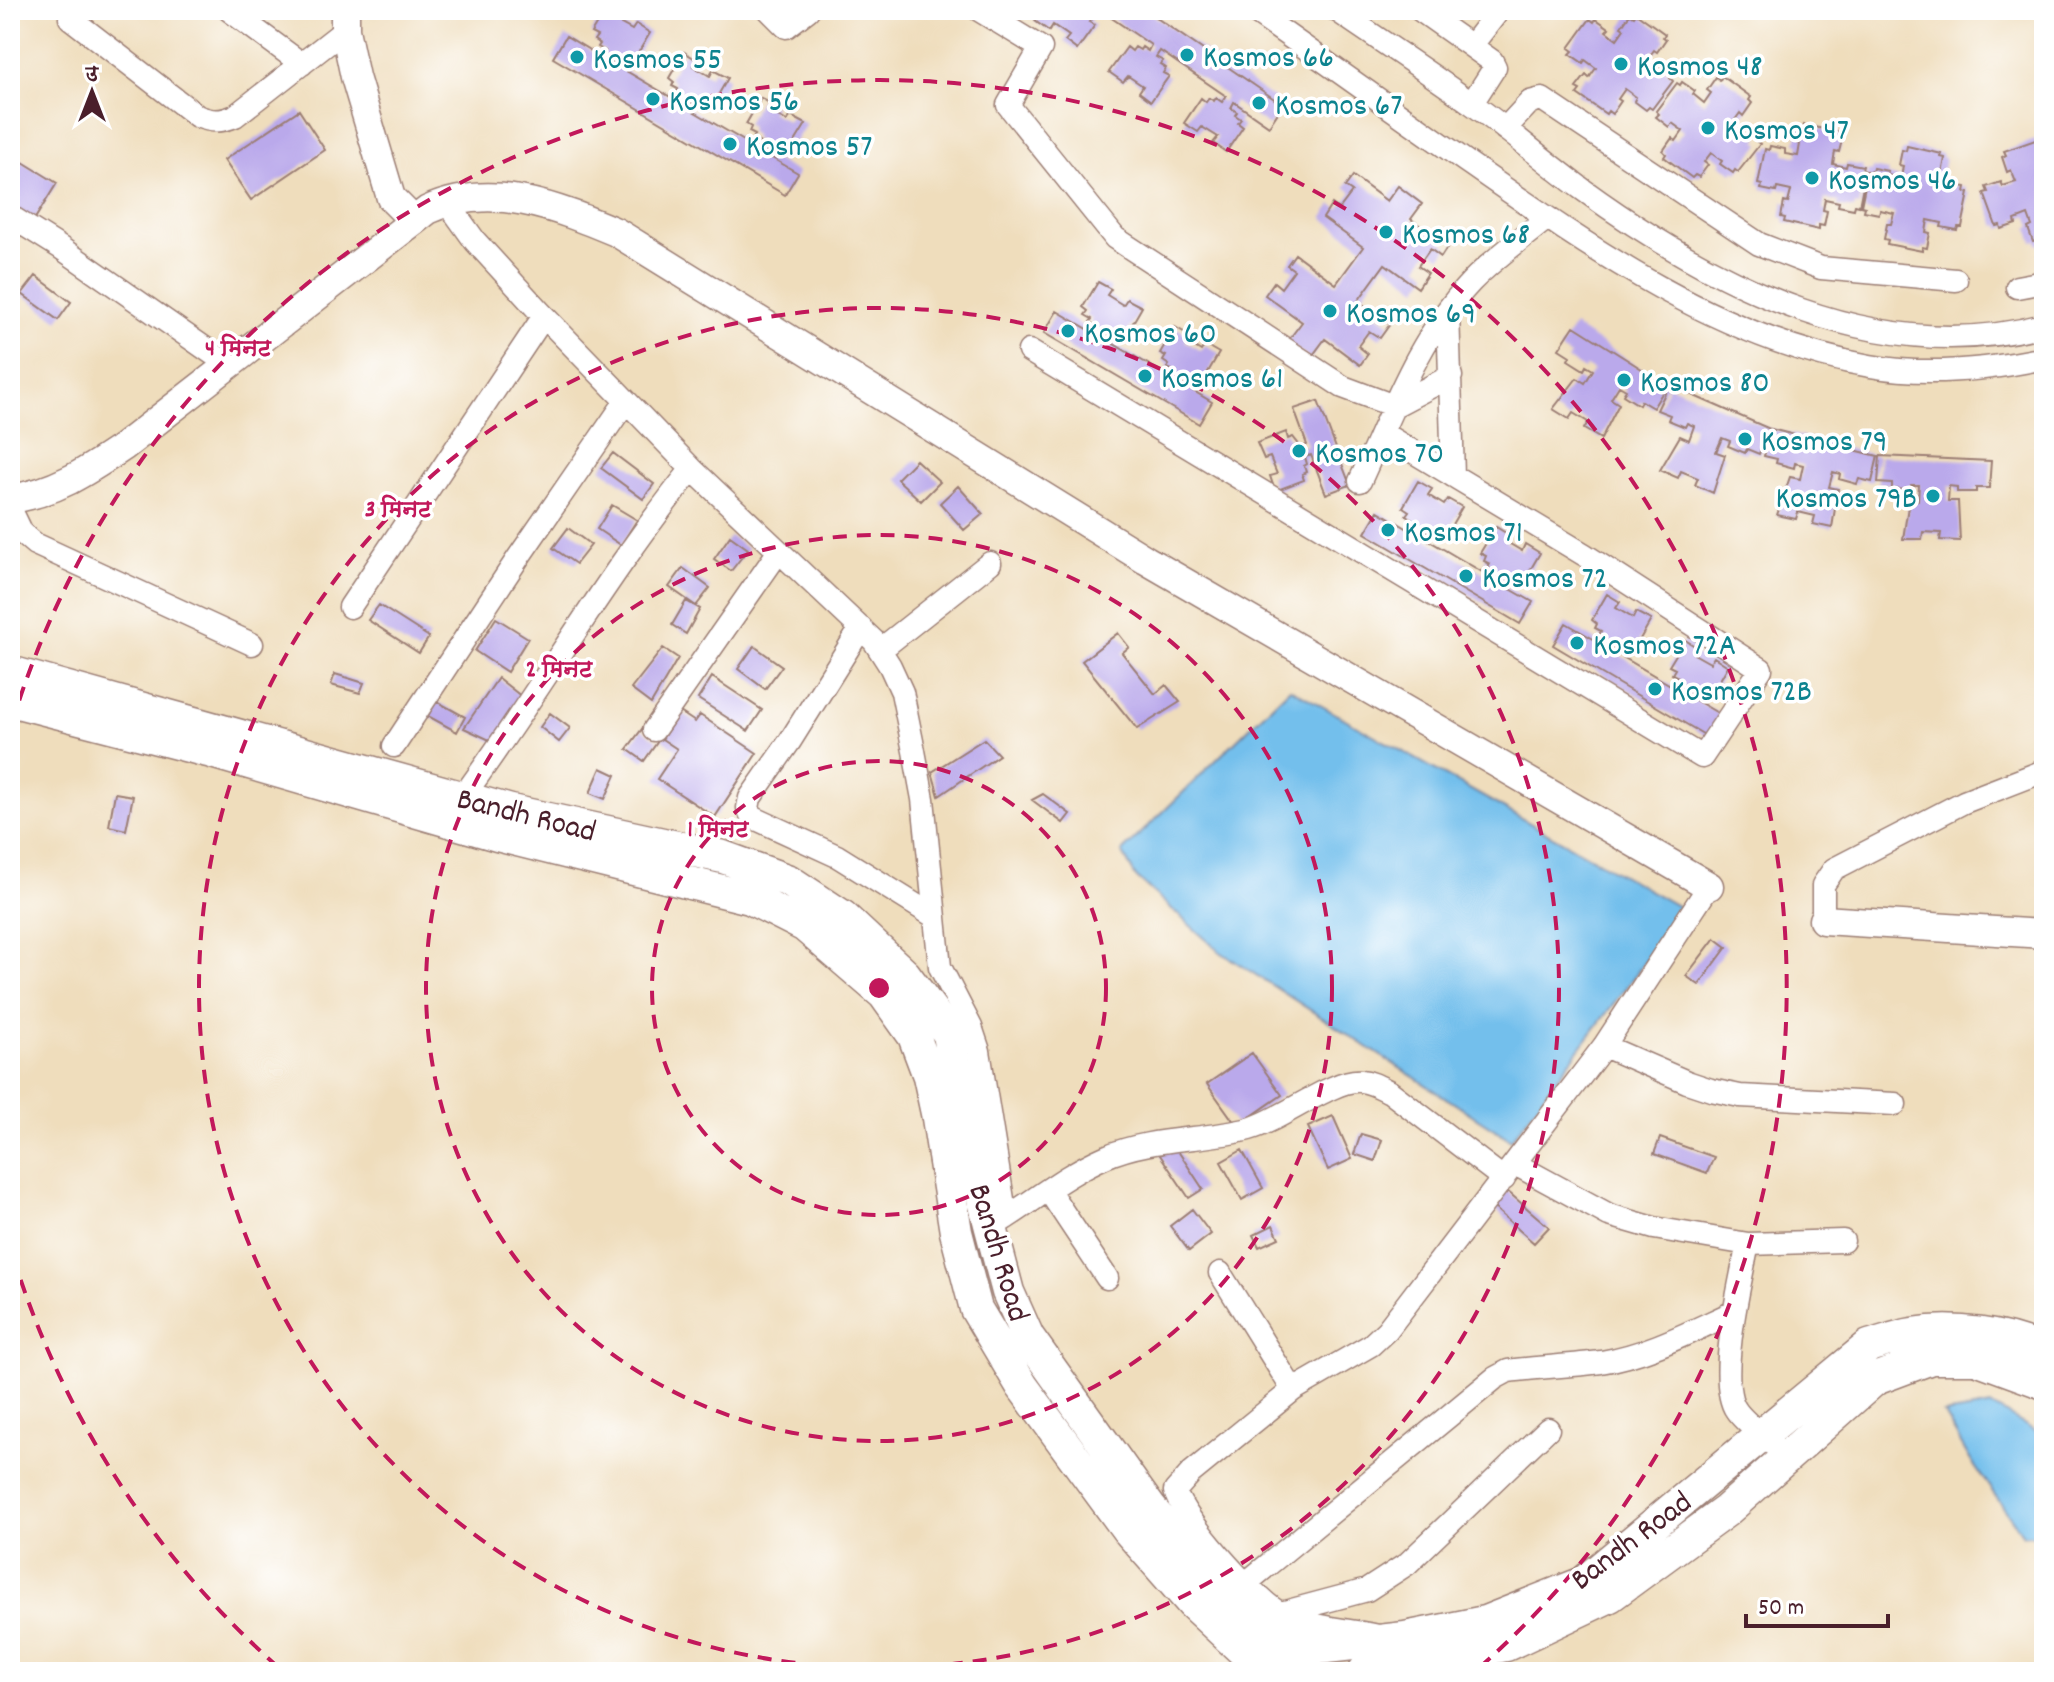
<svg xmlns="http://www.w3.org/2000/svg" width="2054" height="1682" viewBox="0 0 2054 1682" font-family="Dekko,'Playpen Sans Deva',sans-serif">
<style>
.water{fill:#73bfec;stroke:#5e6f8c;stroke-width:2}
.building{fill:#baa9eb}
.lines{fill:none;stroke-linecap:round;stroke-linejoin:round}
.minor-casing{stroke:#9c7e74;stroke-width:25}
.tertiary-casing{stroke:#9c7e74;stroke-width:31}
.secondary-casing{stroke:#9c7e74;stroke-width:35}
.minor{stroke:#fff;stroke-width:22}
.tertiary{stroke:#fff;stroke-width:28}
.secondary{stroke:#fff;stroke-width:32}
.ring{fill:none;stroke:#c2185b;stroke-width:4;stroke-dasharray:14 10}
.culture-dot{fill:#0f9aa8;stroke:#fff;stroke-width:3}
.labels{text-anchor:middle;stroke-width:7;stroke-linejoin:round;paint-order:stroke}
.culture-label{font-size:32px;fill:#0d838f;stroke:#fff;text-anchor:start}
.street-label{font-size:32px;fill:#4a1f2b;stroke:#fff}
.centre{fill:#c2185b;stroke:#fff;stroke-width:4}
.ring-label{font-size:24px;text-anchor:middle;font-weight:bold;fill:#c2185b;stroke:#fff;stroke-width:7;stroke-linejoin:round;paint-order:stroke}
</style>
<rect width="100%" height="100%" fill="#fff"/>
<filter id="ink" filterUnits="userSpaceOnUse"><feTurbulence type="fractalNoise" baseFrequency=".0125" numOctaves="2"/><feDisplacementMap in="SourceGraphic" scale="16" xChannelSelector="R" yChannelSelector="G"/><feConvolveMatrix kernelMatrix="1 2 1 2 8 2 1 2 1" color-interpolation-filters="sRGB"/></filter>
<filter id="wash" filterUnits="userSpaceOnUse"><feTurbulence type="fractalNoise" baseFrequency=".006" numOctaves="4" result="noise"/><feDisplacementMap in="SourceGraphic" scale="32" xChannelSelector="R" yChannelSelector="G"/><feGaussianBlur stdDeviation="1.8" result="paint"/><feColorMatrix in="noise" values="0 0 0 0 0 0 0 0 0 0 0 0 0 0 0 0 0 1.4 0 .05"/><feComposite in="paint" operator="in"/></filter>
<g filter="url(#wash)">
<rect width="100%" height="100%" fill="#efddbc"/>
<path class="water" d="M1290,688L1684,910L1511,1140L1219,951L1136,877L1122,852Z
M1992,1406L2044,1436V1535H2023L1971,1461L1944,1414Z"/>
<g id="blocks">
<path class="building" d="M605,10H612L620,14L616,21L632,30L636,24L650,33L635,58L629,55L627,59L614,56L611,62L679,102L682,97L676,93L678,89L672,86L674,82L669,78L684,52L697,60L693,66L710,76L713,70L728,78L713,104L707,101L704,105L699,102L697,105L692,102L688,108L756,148L760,143L753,138L755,135L749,132L751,127L746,124L761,98L774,106L771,112L787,121L791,116L806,124L790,150L784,146L781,151L769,148L765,154L798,173L785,195L553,58L566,36L601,57L605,51L598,47L600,44L594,40L597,36L591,33Z
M1043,10H1088L1086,13L1092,18L1089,22L1095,25L1077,50L1065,41L1069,36L1053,25L1049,31L1035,21Z
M1100,10H1145L1283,105L1269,126L1234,102L1231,108L1237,112L1235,115L1241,119L1238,123L1243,127L1226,152L1213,143L1218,137L1202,127L1198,132L1184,123L1201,98L1206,102L1209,98L1214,101L1216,98L1222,102L1226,96L1160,51L1156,57L1163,61L1160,64L1166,68L1163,73L1169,76L1151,101L1139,92L1143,86L1128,76L1123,82L1109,72L1127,47L1132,51L1135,47L1140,50L1142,47L1148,51L1151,45Z
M1636,13L1665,34L1663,37L1666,39L1657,52L1654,50L1646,61L1657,69L1660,65L1672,75L1670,78L1673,81L1652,109L1649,107L1646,110L1634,101L1636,97L1625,89L1618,99L1621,101L1612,114L1608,111L1606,114L1577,94L1580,90L1576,88L1586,75L1589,78L1596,68L1585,60L1583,63L1570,54L1573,51L1569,48L1590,19L1594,22L1596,19L1609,28L1606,31L1617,39L1624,29L1621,27L1630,14L1634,16Z
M1722,76L1751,97L1749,100L1752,103L1743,116L1740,113L1732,124L1743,132L1746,129L1759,138L1756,141L1760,144L1738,172L1735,170L1733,173L1720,164L1722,161L1711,153L1704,162L1708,165L1699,177L1695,175L1692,178L1664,157L1666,154L1663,151L1672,138L1676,141L1683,131L1672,123L1669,127L1656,117L1659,114L1656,111L1677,83L1680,85L1682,82L1695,91L1693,94L1704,103L1711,93L1707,90L1716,77L1720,80Z
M299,110L325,150L251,200L224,160Z
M1804,125L1839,132L1838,136H1843L1839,152L1835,151L1833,164L1846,167L1847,163L1863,166L1862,170L1866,171L1859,206L1855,205L1854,209L1838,206L1839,202L1825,199L1823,210L1827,211L1824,226L1819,225V230L1784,222L1785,218L1781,217L1784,202L1788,203L1791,191L1777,188L1776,192L1761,189L1762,185L1758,184L1765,149L1769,150L1770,146L1785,149V154L1798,156L1800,144L1796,143L1799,128L1803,129Z
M2038,139L2039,143L2043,142L2044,144V243L2038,245L2037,241L2033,242L2028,228L2032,226L2028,215L2015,220L2016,224L2001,229L2000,225L1996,226L1984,193L1988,192L1986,187L2001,182L2003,186L2016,182L2011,170L2007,172L2002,157L2006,155L2004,151Z
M1907,146L1942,154L1941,157L1945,158L1942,174L1938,173L1935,186L1949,189L1950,184L1966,187L1965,192L1969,193L1962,227H1958L1957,230L1941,227L1942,223L1928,220L1926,232L1930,233L1927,248L1922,247V251L1887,244L1888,240L1884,239L1887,224H1891L1894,213L1880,210L1879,214L1864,211L1865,207L1861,206L1868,171L1872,172L1873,168L1888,171L1887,175L1901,178L1903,166L1899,165L1902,150L1906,151Z
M10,154L57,183L31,225L10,212Z
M1353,176L1387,201L1398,186L1422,204L1411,219L1448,246L1441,257L1430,249L1418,266L1428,273L1418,288L1385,264L1358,301L1390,324L1380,338L1369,331L1358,346L1368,354L1360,365L1325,339L1310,359L1287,342L1302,322L1265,295L1274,282L1281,288L1294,270L1287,265L1295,254L1336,284L1363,247L1323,218L1332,204L1339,209L1352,192L1345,187Z
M36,276L71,302L58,320L22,294Z
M1098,282L1111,289L1107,295L1123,305L1127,299L1142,307L1127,333L1121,330L1118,334L1113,331L1111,335L1105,331L1102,337L1170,377L1174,371L1167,368L1169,365L1163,361L1166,356L1160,353L1175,327L1189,335L1185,341L1201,351L1205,345L1219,353L1204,379L1198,376L1196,380L1183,377L1180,383L1212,402L1199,424L1044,333L1057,311L1093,332L1096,326L1090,322L1092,319L1085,315L1088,311L1083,307Z
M1574,326L1667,385L1653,408L1641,401L1639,405L1623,395L1626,390L1619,386L1611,399L1619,404L1601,439L1584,429L1588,422L1573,413L1569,419L1553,409L1577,378L1585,383L1593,370L1586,366L1584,370L1568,360L1570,356L1559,349Z
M1669,385L1770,429L1759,454L1747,449L1745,453L1728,446L1730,441L1722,438L1716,452L1725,455L1713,493L1695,485L1698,478L1681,471L1678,478L1660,470L1680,436L1689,440L1694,426L1687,423L1685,427L1668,420L1670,415L1657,410Z
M1318,401L1350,485L1326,494L1311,455L1305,457L1307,464L1304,466L1306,472L1302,474L1304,480L1275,491L1270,476L1277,474L1270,457L1264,459L1257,443L1286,432L1288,439L1293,437L1301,447L1307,445L1294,409Z
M1771,429L1878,456L1872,482L1859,479L1857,484L1839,479L1840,474L1833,472L1829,487L1838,489L1832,528L1813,524L1815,516L1798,512L1796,519L1777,515L1790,477L1800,479L1803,465L1795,463L1794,468L1776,463L1777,459L1764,456Z
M613,453L654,484L643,499L601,468Z
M1880,456L1991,461L1989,488H1976V492H1957V487L1949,486L1948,501H1958L1960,541L1940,540L1941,533L1923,532L1922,539H1903L1909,500H1918L1919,485H1911L1910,490L1892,489V484L1878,483Z
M916,460L940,482L921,501L897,479Z
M1418,481L1432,489L1428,495L1444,505L1448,499L1462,507L1447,533L1441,530L1439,534L1426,531L1423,537L1455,556L1491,577L1494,571L1488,568L1490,564L1484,561L1486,556L1480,553L1496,527L1509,535L1505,541L1522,551L1525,544L1540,553L1525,579L1519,576L1516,580L1511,577L1509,580L1504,577L1500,583L1533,602L1520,624L1365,533L1378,511L1413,532L1417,526L1410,522L1412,519L1406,515L1409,511L1403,507Z
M958,486L983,514L964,530L940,503Z
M612,505L637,520L621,545L597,529Z
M568,528L591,545L576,564L553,548Z
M730,536L748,549L731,571L714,559Z
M683,568L710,588L696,606L669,587Z
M1607,594L1620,602L1616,608L1633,618L1636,612L1651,620L1636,646L1630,642L1627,647L1614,644L1611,650L1679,690L1683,684L1676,680L1678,677L1672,674L1675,669L1669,666L1685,640L1698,648L1694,654L1710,663L1714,657L1728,666L1713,692L1707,688L1705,693L1692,690L1689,696L1721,715L1708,737L1553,645L1566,623L1602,644L1605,639L1599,635L1601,631L1595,628L1597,624L1592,620Z
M686,601L700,609L686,634L672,625Z
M379,605L429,637L419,653L368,620Z
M496,618L528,638L507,672L475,651Z
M1118,633L1129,647L1122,653L1155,694L1166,685L1180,702L1137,729L1082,661Z
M754,646L782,666L765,689L738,669Z
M663,648L678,658L651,704L631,689Z
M335,674L364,683L360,693L331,685Z
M712,677L762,710L748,731L698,699Z
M498,678L527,701L496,743L464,728Z
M436,701L465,717L457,732L428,716Z
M680,712L695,722L700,715L757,753L715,817L657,779L677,749L662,739Z
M550,713L570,728L559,742L540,727Z
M642,729L658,741L644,761L627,749Z
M984,739L999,755L939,796L932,772Z
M601,768L616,775L605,799L590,793Z
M115,793L133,796L126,830L109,826Z
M1043,794L1070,814L1063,823L1032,800Z
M1715,938L1727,947L1699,985L1686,976Z
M1252,1053L1282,1095L1237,1126L1207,1084Z
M1333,1116L1352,1159L1328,1170L1308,1127Z
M1361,1134L1382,1140L1375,1161L1354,1154Z
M1660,1138L1714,1157L1707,1173L1654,1154Z
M1174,1145L1203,1189L1189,1198L1160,1155Z
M1242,1150L1263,1188L1242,1200L1221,1162Z
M1507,1191L1549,1227L1534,1243L1493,1207Z
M1192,1209L1211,1234L1189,1251L1170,1226Z
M1273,1225L1279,1238L1259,1247L1253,1235Z"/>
</g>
</g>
<g filter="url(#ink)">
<use href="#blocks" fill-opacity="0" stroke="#9c7e74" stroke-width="2"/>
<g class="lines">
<defs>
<path id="minor" d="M229,10L302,64
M769,10L786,27L808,10
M979,10L1041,48L1008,105L1115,238L1343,387L1394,406L1451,376
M1252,10C1322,60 1393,110 1464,160C1587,246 1719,340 1870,366C1926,376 1988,370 2044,358
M1336,10C1381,41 1427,71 1471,103C1509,130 1544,161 1582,189C1714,285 1877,369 2044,325
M1420,10L1471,46L1499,10
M70,18L197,116C212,122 221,122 235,116L345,30
M1471,46L1492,61L1495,67L1472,103
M1505,129L1530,102L1542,99L1759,244L1821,268L1956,280
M447,202L475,241L540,312L692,469L874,641L890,666L902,692L914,751L923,799L940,967L971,1027L979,1051L1006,1218
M10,216L61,248L229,365
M2017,287L2044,282
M1448,310L1453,476
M1029,351L1702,757L1761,669L1585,555L1382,433
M1360,481C1392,412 1418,338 1471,282C1494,258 1522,239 1547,218
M10,508L22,533L35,544L252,644
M350,607L544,316
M861,628L790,741L750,798L748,808L752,817L837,856L935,917
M880,650L990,563
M654,730L779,551
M394,746L518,558L626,401
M462,798C541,690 608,573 692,469
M1823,920V885L1834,869L1964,802L2044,771
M1604,1046L1687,1082L1711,1090L1740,1096L1895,1104
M1515,1164L1609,1215L1654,1228L1748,1244L1843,1241
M1049,1191L1107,1278
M995,1225C1031,1203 1066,1174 1105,1157C1150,1137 1202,1141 1249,1129C1280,1121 1334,1078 1361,1081C1372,1082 1380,1087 1390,1092L1504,1179
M1748,1244C1741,1278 1716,1381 1736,1410C1744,1422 1761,1434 1772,1444
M1220,1273L1293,1390
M1246,1583L1495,1378L1508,1371C1539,1367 1570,1366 1601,1362C1647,1355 1692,1331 1734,1312
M1281,1613L1367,1590L1407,1564L1548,1429
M1374,1635C1347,1630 1301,1626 1278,1612C1252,1596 1183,1519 1175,1491L1191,1473L1293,1390L1371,1345L1387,1330L1604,1046L1709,886"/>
<path id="tertiary" d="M345,10V30L355,77L391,198L414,221
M10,499C54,493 86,472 123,447L428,210C492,181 556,207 616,232L1146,560L1709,886
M1823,920L2044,934"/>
<path id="secondary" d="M10,672L511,811L723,857L789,881L842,916L905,975L949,1034L969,1143L991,1228L1008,1292L1028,1337L1150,1508L1224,1595L1280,1643L1318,1648L1405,1638L1485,1622L1583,1583L1869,1346C1883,1342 1898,1336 1912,1334C1955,1327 2005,1334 2044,1352
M10,700L208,751L497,835L750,898L805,926L884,994L914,1036L929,1076L938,1118L956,1232L976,1309L1022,1386L1127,1529L1192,1603L1251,1658L1273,1669L1297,1672
M1364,1672L1506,1645L1610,1596L1726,1511L1875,1379L1931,1358H1976L2044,1383"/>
</defs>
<use href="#minor" class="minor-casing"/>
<use href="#tertiary" class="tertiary-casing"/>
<use href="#secondary" class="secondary-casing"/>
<use href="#minor" class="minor"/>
<use href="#tertiary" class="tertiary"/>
<use href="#secondary" class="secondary"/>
</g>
</g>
<g class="ring">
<circle cx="879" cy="988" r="227"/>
<circle cx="879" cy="988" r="453"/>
<circle cx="879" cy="988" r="680"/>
<path d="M278 1667A907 907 0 0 1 12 1253M12 723A907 907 0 1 1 1480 1667"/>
</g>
<g class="culture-dot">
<circle cx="1187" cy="55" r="8"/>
<circle cx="577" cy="57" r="8"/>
<circle cx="1621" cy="64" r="8"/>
<circle cx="653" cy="99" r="8"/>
<circle cx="1259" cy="103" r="8"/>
<circle cx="1708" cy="128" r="8"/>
<circle cx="730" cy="144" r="8"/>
<circle cx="1812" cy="178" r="8"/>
<circle cx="1386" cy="232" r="8"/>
<circle cx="1330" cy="311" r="8"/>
<circle cx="1068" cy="331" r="8"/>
<circle cx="1145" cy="376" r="8"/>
<circle cx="1624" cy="380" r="8"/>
<circle cx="1745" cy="439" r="8"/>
<circle cx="1299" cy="451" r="8"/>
<circle cx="1933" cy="496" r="8"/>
<circle cx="1388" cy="530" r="8"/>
<circle cx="1466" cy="576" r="8"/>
<circle cx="1577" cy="643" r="8"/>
<circle cx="1655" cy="689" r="8"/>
</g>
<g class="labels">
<g class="culture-label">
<text x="1203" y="66">Kosmos 66</text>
<text x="593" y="68">Kosmos 55</text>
<text x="1637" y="75">Kosmos 48</text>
<text x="669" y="110">Kosmos 56</text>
<text x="1275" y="114">Kosmos 67</text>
<text x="1724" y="139">Kosmos 47</text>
<text x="746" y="155">Kosmos 57</text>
<text x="1828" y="189">Kosmos 46</text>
<text x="1402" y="243">Kosmos 68</text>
<text x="1346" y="322">Kosmos 69</text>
<text x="1084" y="342">Kosmos 60</text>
<text x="1161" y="387">Kosmos 61</text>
<text x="1640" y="391">Kosmos 80</text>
<text x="1761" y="450">Kosmos 79</text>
<text x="1315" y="462">Kosmos 70</text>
<text x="1917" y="507" text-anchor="end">Kosmos 79B</text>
<text x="1404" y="541">Kosmos 71</text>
<text x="1482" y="587">Kosmos 72</text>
<text x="1593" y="654">Kosmos 72A</text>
<text x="1671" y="700">Kosmos 72B</text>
</g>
<g class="street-label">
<text transform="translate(527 813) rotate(14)" y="11">Bandh Road</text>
<text transform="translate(1001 1252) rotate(73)" y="11">Bandh Road</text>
<text transform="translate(1630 1539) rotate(-37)" y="11">Bandh Road</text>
</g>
</g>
<circle cx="879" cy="988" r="12" class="centre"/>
<g class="ring-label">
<text x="238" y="355">4 मिनट</text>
<text x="398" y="516">3 मिनट</text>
<text x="559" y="676">2 मिनट</text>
<text x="718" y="836">1 मिनट</text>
</g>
<rect width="2054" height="1682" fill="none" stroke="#fff" stroke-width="40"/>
<g transform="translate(92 92)" stroke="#ffffff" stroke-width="6" paint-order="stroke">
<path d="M0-6L14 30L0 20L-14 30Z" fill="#4a1f2b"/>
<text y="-12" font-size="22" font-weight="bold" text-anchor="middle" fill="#4a1f2b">उ</text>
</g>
<path d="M1746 1614v12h142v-12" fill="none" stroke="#4a1f2b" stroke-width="4"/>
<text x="1758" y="1614" font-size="24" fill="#4a1f2b" stroke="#ffffff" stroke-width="6" paint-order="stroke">50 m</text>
</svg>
